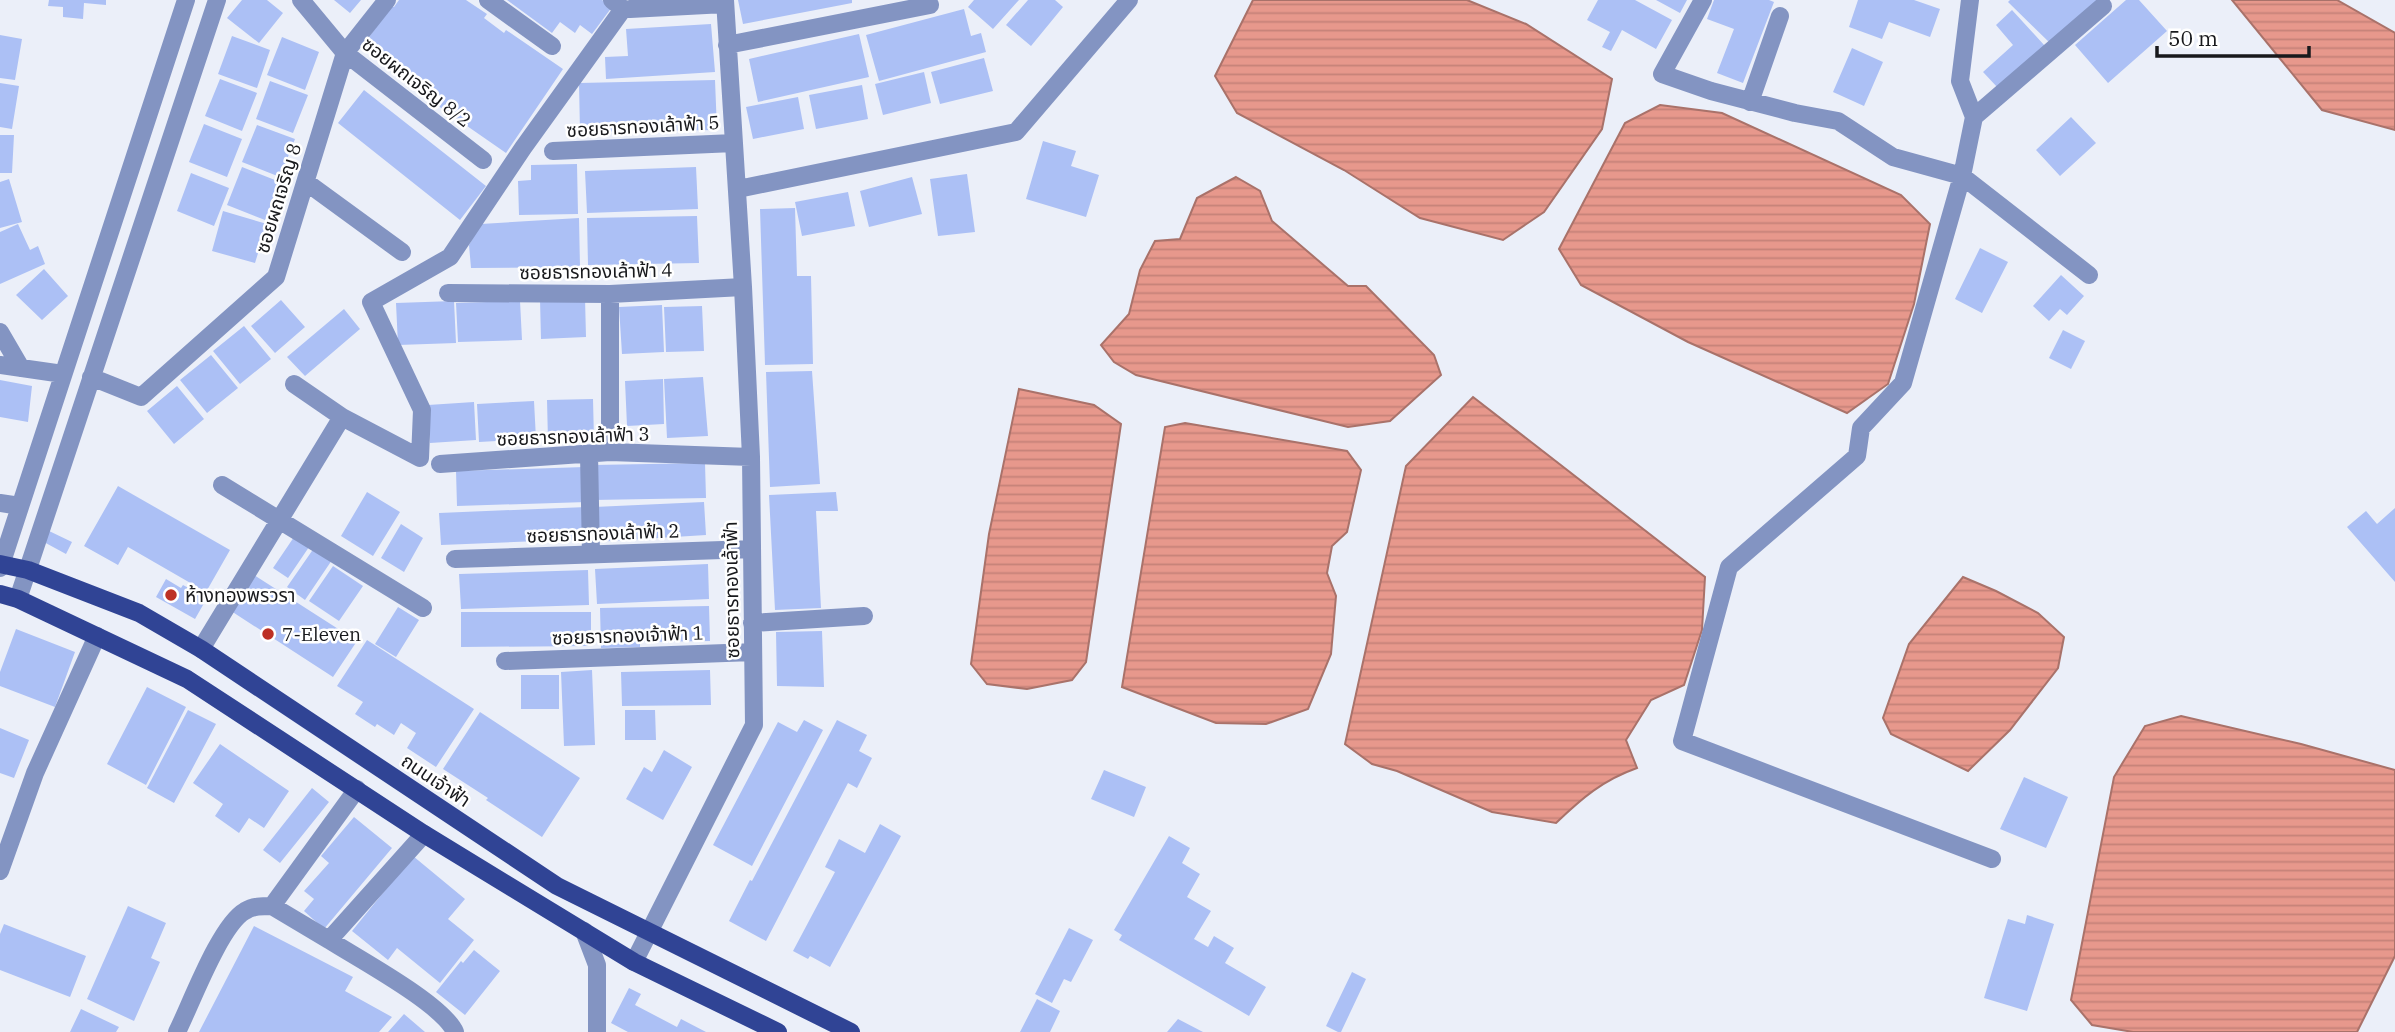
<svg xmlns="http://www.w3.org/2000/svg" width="2395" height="1032" viewBox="0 0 2395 1032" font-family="'IBM Plex Serif','Noto Sans Thai',serif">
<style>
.water{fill:url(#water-rules);stroke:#a9726a;stroke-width:2}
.building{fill:#acc0f5}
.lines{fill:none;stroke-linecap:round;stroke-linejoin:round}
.minor{stroke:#8394c2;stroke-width:18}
.major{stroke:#304495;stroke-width:18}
.poi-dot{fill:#bd3024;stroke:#fff;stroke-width:2.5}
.labels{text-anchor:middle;stroke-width:5;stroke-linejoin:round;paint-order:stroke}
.street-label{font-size:19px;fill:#18191c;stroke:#fff}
.poi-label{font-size:19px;fill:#18191c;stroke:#fff;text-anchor:start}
</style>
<defs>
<pattern id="water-rules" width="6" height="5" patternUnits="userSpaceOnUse" patternTransform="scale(1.75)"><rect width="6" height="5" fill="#e7988c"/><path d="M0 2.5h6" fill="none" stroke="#c58278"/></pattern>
</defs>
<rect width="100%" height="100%" fill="#ebeff9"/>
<path class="water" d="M1253,0H1467L1526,24L1612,79L1602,129L1544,212L1503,240L1420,218L1344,170L1237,113L1215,76Z
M2232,0H2337L2395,33V130L2322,110Z
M1660,105L1722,113L1901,195L1930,224L1914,304L1888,384L1847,413L1688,342L1581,285L1559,249L1625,123Z
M1236,177L1260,191L1272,221L1348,286H1366L1434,355L1441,375L1390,421L1348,427L1136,375L1114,362L1101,345L1129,314L1140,270L1155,241L1180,239L1197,198Z
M1019,389L1094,405L1121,424L1086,662L1072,680L1027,689L987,684L971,664L989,534Z
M1473,397L1705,577L1702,630L1684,685L1651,700L1626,740L1637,768C1603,780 1582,798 1556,823L1492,812L1397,771L1372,764L1345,744L1406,466Z
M1185,423L1347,451L1361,470L1347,532L1332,546L1327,573L1336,596L1331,654L1308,709L1266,724L1216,723L1122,687L1165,427Z
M1963,577L1996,591L2038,613L2064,637L2058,668L2010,730L1968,771L1891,734L1883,718L1909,644Z
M2181,716L2301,744L2395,770V956L2357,1032H2133L2092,1025L2071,1000L2114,777L2145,726Z"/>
<path class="building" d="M49,0H106V5L84,3L83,19L63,17V7L48,6Z
M242,0H267L283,13L259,43L227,18Z
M334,0H361L350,13Z
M399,0H466L487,14L484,18L504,33L506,30L563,69L506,153L408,85L411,81L362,47L391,6L394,7Z
M507,0H602L612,7L592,34L580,25L575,33L560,22L552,33Z
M738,0H852V3L743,24Z
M974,0H1019L993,29L968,7Z
M1028,0H1055L1063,7L1031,46L1006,25Z
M1598,0H1635L1672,20L1656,49L1622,30L1611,51L1602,47L1610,32L1587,20Z
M1656,0H1687L1680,13Z
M1714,0H1769L1774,2L1743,83L1717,73L1734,29L1707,19Z
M1858,0H1914L1940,9L1930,37L1889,22L1882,39L1849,27Z
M2010,0H2097L2052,45L2008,2Z
M2126,0H2139L2167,31L2108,83L2075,45Z
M964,9L971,36L981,33L986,52L879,81L866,35Z
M2012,10L2045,46L1998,88L1983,72L2013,45L1996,25Z
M711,24L715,72L606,79L605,57L628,56L626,29Z
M859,34L869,77L758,102L749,59Z
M0,35L22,39L15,80L0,78Z
M232,36L270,50L257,88L218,74Z
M282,37L319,52L305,90L267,75Z
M1852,48L1883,62L1864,106L1833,92Z
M984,58L993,91L940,104L931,72Z
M924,72L931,103L883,115L875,84Z
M220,79L257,93L242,131L205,116Z
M715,80L717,130L580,132L579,83Z
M270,81L308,95L293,133L256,119Z
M0,83L19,86L12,129L0,127Z
M862,85L868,119L816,129L809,95Z
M364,90L486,186L460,220L338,123Z
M798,97L804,129L753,139L746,107Z
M2071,117L2096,143L2060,176L2036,150Z
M204,124L242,139L227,177L189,162Z
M257,125L295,139L280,177L242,162Z
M0,135H14L12,173H0Z
M1043,141L1076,151L1071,166L1099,175L1086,217L1026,199Z
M577,164L578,214L519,215L518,181L531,180V165Z
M242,167L280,182L265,220L227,205Z
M696,167L698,209L587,213L585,171Z
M191,173L229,188L214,226L177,211Z
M967,174L975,232L938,236L930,179Z
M912,177L922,214L869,227L860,191Z
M9,179L22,222L0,228V182Z
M848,192L855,226L802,236L795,202Z
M795,208L797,276H811L813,364L765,365L760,209Z
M223,211L267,224L255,263L212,251Z
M697,216L699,263L588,265L587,218Z
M579,218L580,267L471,268L469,245L481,224Z
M18,224L30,250L38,246L45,264L0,284V232Z
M1980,248L2008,262L1982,313L1955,299Z
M44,269L68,296L42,320L16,295Z
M2061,275L2084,296L2067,315L2060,309L2049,321L2033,306Z
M585,298L586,337L541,339L540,299Z
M281,300L305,327L275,353L251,326Z
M454,301L456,343L398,345L396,303Z
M520,301L522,340L458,342L456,303Z
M662,305L664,352L622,354L619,307Z
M702,306L704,351L666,352L664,307Z
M344,309L360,329L305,376L287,357Z
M244,326L271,359L240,384L213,351Z
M2063,330L2085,341L2071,369L2049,358Z
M211,355L238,388L207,413L180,380Z
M812,371L820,484L770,487L766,372Z
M703,377L708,436L667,438L664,379Z
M663,379L664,424L627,426L625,381Z
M0,380L32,386L28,422L0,417Z
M177,386L204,419L174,444L147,411Z
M593,399L594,440L548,441L547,400Z
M534,401L536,439L479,442L477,404Z
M474,402L476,440L430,443L428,405Z
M705,463L706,498L593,500V465Z
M585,467L587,502L457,506L456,471Z
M118,486L230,550L206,592L128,547L118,565L84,546Z
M367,492L400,512L373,556L341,536Z
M836,492L838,511H816L821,608L775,610L769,495Z
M704,502L706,535L595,542L594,507Z
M587,507L588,539L441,545L439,513Z
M2395,508V582L2347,527L2366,511L2377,524Z
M401,524L423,538L404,572L381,558Z
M47,530L72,542L66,554L42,541Z
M294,537L309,547L288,578L273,568Z
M314,548L332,560L305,600L287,587Z
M708,564L709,599L597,604L595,569Z
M333,566L363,586L339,621L309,601Z
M588,570L589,605L461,609L459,574Z
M251,573L357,641L333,677L228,609Z
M166,579L181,588L183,585L207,598L195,619L156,597Z
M709,606L710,641L640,642V647L601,648L600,608Z
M398,607L419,620L396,657L375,644Z
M461,612H591V646L461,647Z
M16,629L75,652L55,707L0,686V672Z
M822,631L824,687L777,686L776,632Z
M367,640L474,709L436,767L407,748L416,733L401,723L394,735L377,724L375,727L355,714L363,702L337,686Z
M592,670L595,745L564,746L561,672Z
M710,670L711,705L622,706L621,672Z
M521,675H559V709H521Z
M147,687L186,707L146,785L107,764Z
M188,710L216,724L174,803L147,788Z
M625,710H655L656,740H625Z
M480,712L580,778L542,837L486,800L488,798L443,769Z
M804,720L823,730L752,866L713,845L778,722L797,732Z
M837,720L867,735L859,751L872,758L857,788L848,783L766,941L729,921L750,880L752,881Z
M0,728L29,740L14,778L0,773Z
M220,744L289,791L264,828L249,818L239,833L215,816L223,804L193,783Z
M664,750L692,767L663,820L626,799L644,767L652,772Z
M1104,770L1146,787L1134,817L1091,799Z
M2024,777L2068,797L2046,848L2000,829Z
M312,788L329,802L280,863L263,850Z
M354,817L392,848L324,929L304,911L314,899L304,891L329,863L321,856Z
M880,824L901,836L830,967L810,956L808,959L793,951L835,872L825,867L839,839L865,853Z
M1169,836L1190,848L1182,863L1200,874L1187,897L1211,911L1194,939L1208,947L1214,936L1234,948L1225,963L1266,987L1249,1016L1119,940L1122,935L1114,930Z
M413,856L465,899L448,919L474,940L440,983L397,948L388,960L352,931Z
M128,906L166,923L151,958L160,962L134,1021L87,999Z
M2027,915L2054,924L2027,1011L1984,998L2008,919L2025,924Z
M4,924L86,956L70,997L0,970V934Z
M254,926L353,977L345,991L392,1017L379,1032H199Z
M1069,928L1093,940L1071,982L1064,979L1052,1003L1035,994Z
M474,950L500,971L465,1015L436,992L461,961L463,963Z
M1352,972L1366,979L1341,1032H1338L1326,1026Z
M629,988L641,994L635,1005L677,1027L681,1019L706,1032H628L611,1023Z
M1037,999L1060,1011L1050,1032H1020Z
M81,1009L119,1027L116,1032H70Z
M404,1014L425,1032H388Z
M1178,1019L1203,1032H1167Z"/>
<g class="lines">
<path class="minor" d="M301,0L345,53L483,160
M488,0L552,46
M1703,0L1662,74L1711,91L1795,113L1838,121L1893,157L1962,176L2089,275
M1970,0L1960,81L1974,117L1962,176L1903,383L1861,428L1857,456L1729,567L1682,741L1992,859
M630,9L725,4
M727,45L930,5
M1750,102L1780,16
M1974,117L2103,6
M553,151L734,143
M306,182L402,252
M738,189L1016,132L1129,0
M448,293L610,294L743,287
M610,294V452
M0,332L21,368
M0,365L63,374
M91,377L141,397L276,277L345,53L387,0
M294,384L342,417L420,458L422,410L371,302L450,257L523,148L623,9L612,0
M589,454L591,554
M440,464L610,452L751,457
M222,485L423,608
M0,503L20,506
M455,559L752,549
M0,568L186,0
M18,599L217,0
M752,623L864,616
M201,649L342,417
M505,661L753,652
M0,871L35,773L97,636
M272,906L329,940L424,834
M584,931L597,965V1032
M329,940C357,958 443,1004 455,1032
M634,962L754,725L751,457L743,287L725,0
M177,1032C191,1004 220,925 245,911C253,906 262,906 272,906L357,789"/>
<path class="major" d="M0,564L28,570L139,613L201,649L557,886L851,1032
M0,594L18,599L187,679L424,834L634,962L778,1032"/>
</g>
<g class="poi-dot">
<circle cx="171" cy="595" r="7"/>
<circle cx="268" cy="634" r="7"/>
</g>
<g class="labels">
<g class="street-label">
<text transform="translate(417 82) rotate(38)" y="7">ซอยผถเจริญ 8/2</text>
<text transform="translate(643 126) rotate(-3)" y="7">ซอยธารทองเล้าฟ้า 5</text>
<text transform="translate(278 198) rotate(-73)" y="7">ซอยผถเจริญ 8</text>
<text transform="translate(596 271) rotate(-1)" y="7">ซอยธารทองเล้าฟ้า 4</text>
<text transform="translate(573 436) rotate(-2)" y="7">ซอยธารทองเล้าฟ้า 3</text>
<text transform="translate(603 533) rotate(-2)" y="7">ซอยธารทองเล้าฟ้า 2</text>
<text transform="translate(731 590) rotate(-91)" y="7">ซอยธารทองเล้าฟ้า</text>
<text transform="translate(628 635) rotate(-2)" y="7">ซอยธารทองเจ้าฟ้า 1</text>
<text transform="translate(436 780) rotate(34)" y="7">ถนนเจ้าฟ้า</text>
</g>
<g class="poi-label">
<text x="185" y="602">ห้างทองพรวรา</text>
<text x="282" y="641">7-Eleven</text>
</g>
</g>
<path d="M2157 46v10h152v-10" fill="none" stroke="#18191c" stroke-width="3.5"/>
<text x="2168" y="46" font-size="21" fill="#18191c" stroke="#ffffff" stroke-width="5" paint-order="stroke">50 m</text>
</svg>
